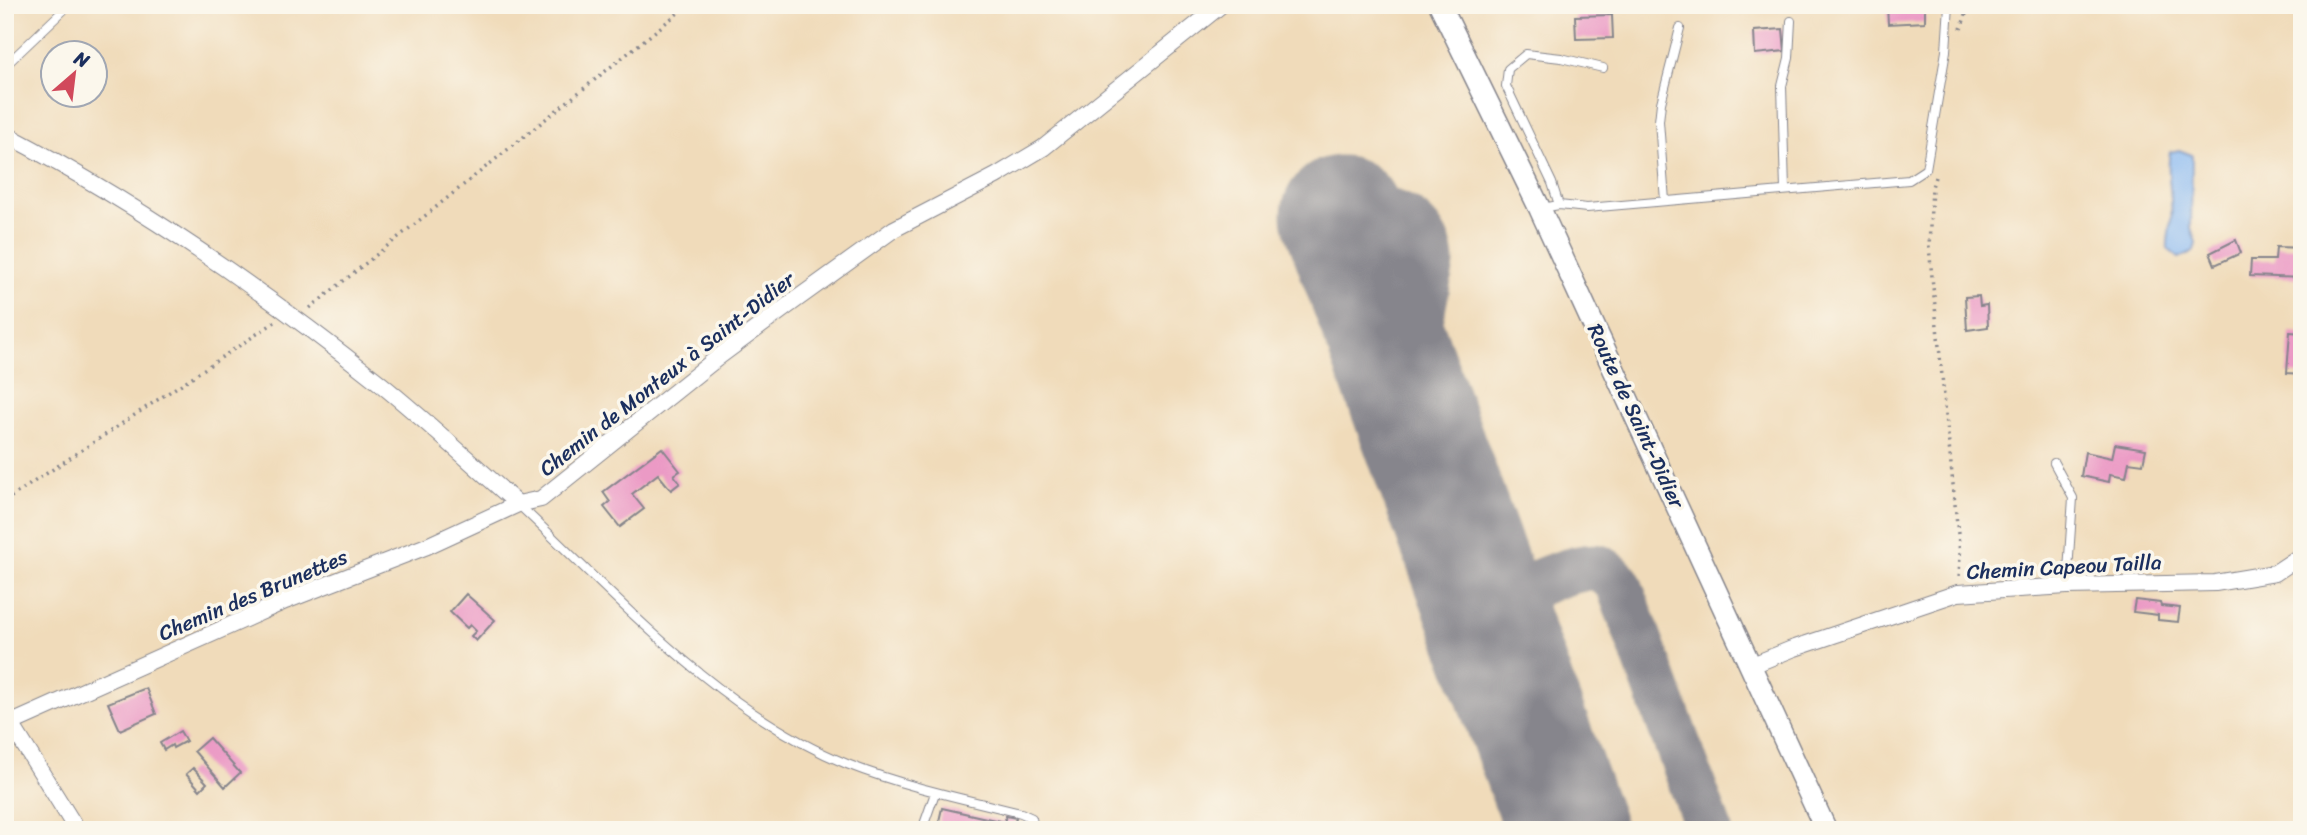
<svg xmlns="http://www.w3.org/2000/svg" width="2307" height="835" viewBox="0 0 2307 835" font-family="Sriracha,sans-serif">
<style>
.water{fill:#86b7f2;stroke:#5073a8;stroke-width:2}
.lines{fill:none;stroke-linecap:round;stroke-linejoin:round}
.taxiway{stroke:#86858c;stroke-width:47}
.runway{stroke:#86858c;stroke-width:119}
.building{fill:#eb9ac5}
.service-casing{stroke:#86858c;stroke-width:10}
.minor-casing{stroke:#86858c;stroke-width:18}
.secondary-casing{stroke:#86858c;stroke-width:24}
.path{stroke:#86858c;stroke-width:3.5;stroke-dasharray:2 5;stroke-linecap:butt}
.service{stroke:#fff;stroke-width:8}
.minor{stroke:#fff;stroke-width:16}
.secondary{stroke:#fff;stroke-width:21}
.labels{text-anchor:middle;stroke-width:7;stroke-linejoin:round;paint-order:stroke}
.street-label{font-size:21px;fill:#1b2f5e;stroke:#fbf7ec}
</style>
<rect width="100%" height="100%" fill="#fbf7ec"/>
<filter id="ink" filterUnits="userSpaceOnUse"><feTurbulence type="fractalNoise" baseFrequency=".0143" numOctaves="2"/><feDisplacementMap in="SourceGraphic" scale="14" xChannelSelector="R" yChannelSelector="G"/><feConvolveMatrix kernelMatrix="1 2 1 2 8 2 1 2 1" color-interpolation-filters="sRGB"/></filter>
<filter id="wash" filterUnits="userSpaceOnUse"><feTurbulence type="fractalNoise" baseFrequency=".00686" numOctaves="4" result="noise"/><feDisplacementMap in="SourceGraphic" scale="28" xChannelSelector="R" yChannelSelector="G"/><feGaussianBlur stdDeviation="1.57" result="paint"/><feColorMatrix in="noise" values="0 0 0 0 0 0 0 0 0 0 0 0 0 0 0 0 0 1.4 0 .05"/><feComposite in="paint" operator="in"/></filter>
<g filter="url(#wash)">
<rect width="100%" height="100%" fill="#f0dbba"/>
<path class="water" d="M2179,150L2192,155L2191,228L2196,243L2194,251L2179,258L2168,249C2167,239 2170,231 2171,221C2174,198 2165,175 2170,152Z"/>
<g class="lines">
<path class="taxiway" d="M1348,231C1353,224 1359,215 1369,213C1399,205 1431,232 1431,263L1406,395
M1485,606C1507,597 1578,561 1599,568C1608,572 1613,578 1619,585L1709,830"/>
<path class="runway" d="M1341,215L1566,830"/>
</g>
<g id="blocks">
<path class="building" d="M1887,5H1925V22L1888,24Z
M1612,15L1613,38L1576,39L1575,16Z
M1783,29L1785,51L1755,54L1754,31Z
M2236,240L2241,253L2215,265L2210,253Z
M2276,247L2302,248V278L2250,276L2251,260H2275Z
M1979,296L1980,306L1987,305L1988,327L1967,330L1965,297Z
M2290,332L2302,333V374L2287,373Z
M2115,444L2146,449L2143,464L2129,462L2126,477L2110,474L2109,482L2081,476L2085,452L2112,458Z
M662,448L680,471L674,475L680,483L671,490L658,474L632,494L644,509L620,527L604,507L610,502L603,492Z
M466,594L495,620L476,641L471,636L476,631L470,625L467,628L450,612Z
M2135,600L2160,603L2161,606L2180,608L2178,622L2158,620V615L2133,612Z
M146,688L156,714L120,730L108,703Z
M180,731L186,741L173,748L172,745L164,750L160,743Z
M209,738L240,773L225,787L194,751Z
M193,768L207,783L200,790L186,774Z
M942,808L1004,822L1006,816L1016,818L1014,824L1021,825L1020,830H937Z"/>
</g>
</g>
<g filter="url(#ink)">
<use href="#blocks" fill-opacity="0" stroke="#86858c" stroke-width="2"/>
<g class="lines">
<defs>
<path id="service" d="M5,66L69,5
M1785,190L1782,86L1789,58L1791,21
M1665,201L1659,121L1661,103L1680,28
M1559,205L1552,183L1506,86L1508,69L1526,54L1561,58L1603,68
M1542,208L1559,205L1587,208L1909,180L1926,169L1946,51L1949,5
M2054,463L2073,498L2067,586
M518,504C617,597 719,712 847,764C903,786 963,799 1021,813L1032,818L1034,830
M922,830L935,793"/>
<path id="minor" d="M5,134C137,203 261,289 377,381C426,420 471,463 518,504
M1750,666L1792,649L1958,593L2067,586L2215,583L2275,573L2302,555
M5,714L77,830
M5,726L285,601L427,546L518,504L541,499L721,355L794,301L894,229L996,176L1043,148L1221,5"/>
<path id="secondary" d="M1440,5L1540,209L1826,830"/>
</defs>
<use href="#service" class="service-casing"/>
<use href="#minor" class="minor-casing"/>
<use href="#secondary" class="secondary-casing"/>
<path class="path" d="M1961,29L1969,5
M1935,177L1932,187L1929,247L1960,554L1959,577
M310,308L688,5
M5,501L275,322"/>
<use href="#service" class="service"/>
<use href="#minor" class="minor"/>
<use href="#secondary" class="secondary"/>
</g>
</g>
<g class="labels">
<g class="street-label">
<text transform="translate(667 374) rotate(-38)" y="7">Chemin de Monteux à Saint-Didier</text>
<text transform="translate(1636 416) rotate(65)" y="7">Route de Saint-Didier</text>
<text transform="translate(2064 567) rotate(-3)" y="7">Chemin Capeou Tailla</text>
<text transform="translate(253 595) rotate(-23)" y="7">Chemin des Brunettes</text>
</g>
</g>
<rect width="2307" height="835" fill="none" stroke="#fbf7ec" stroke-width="28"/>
<g transform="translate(74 74) rotate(28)"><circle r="33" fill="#fbf7ec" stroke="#a1a7b3" stroke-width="2"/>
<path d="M0-5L12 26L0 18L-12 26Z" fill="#d1495b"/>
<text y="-10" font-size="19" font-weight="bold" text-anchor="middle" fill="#1b2f5e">N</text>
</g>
</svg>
